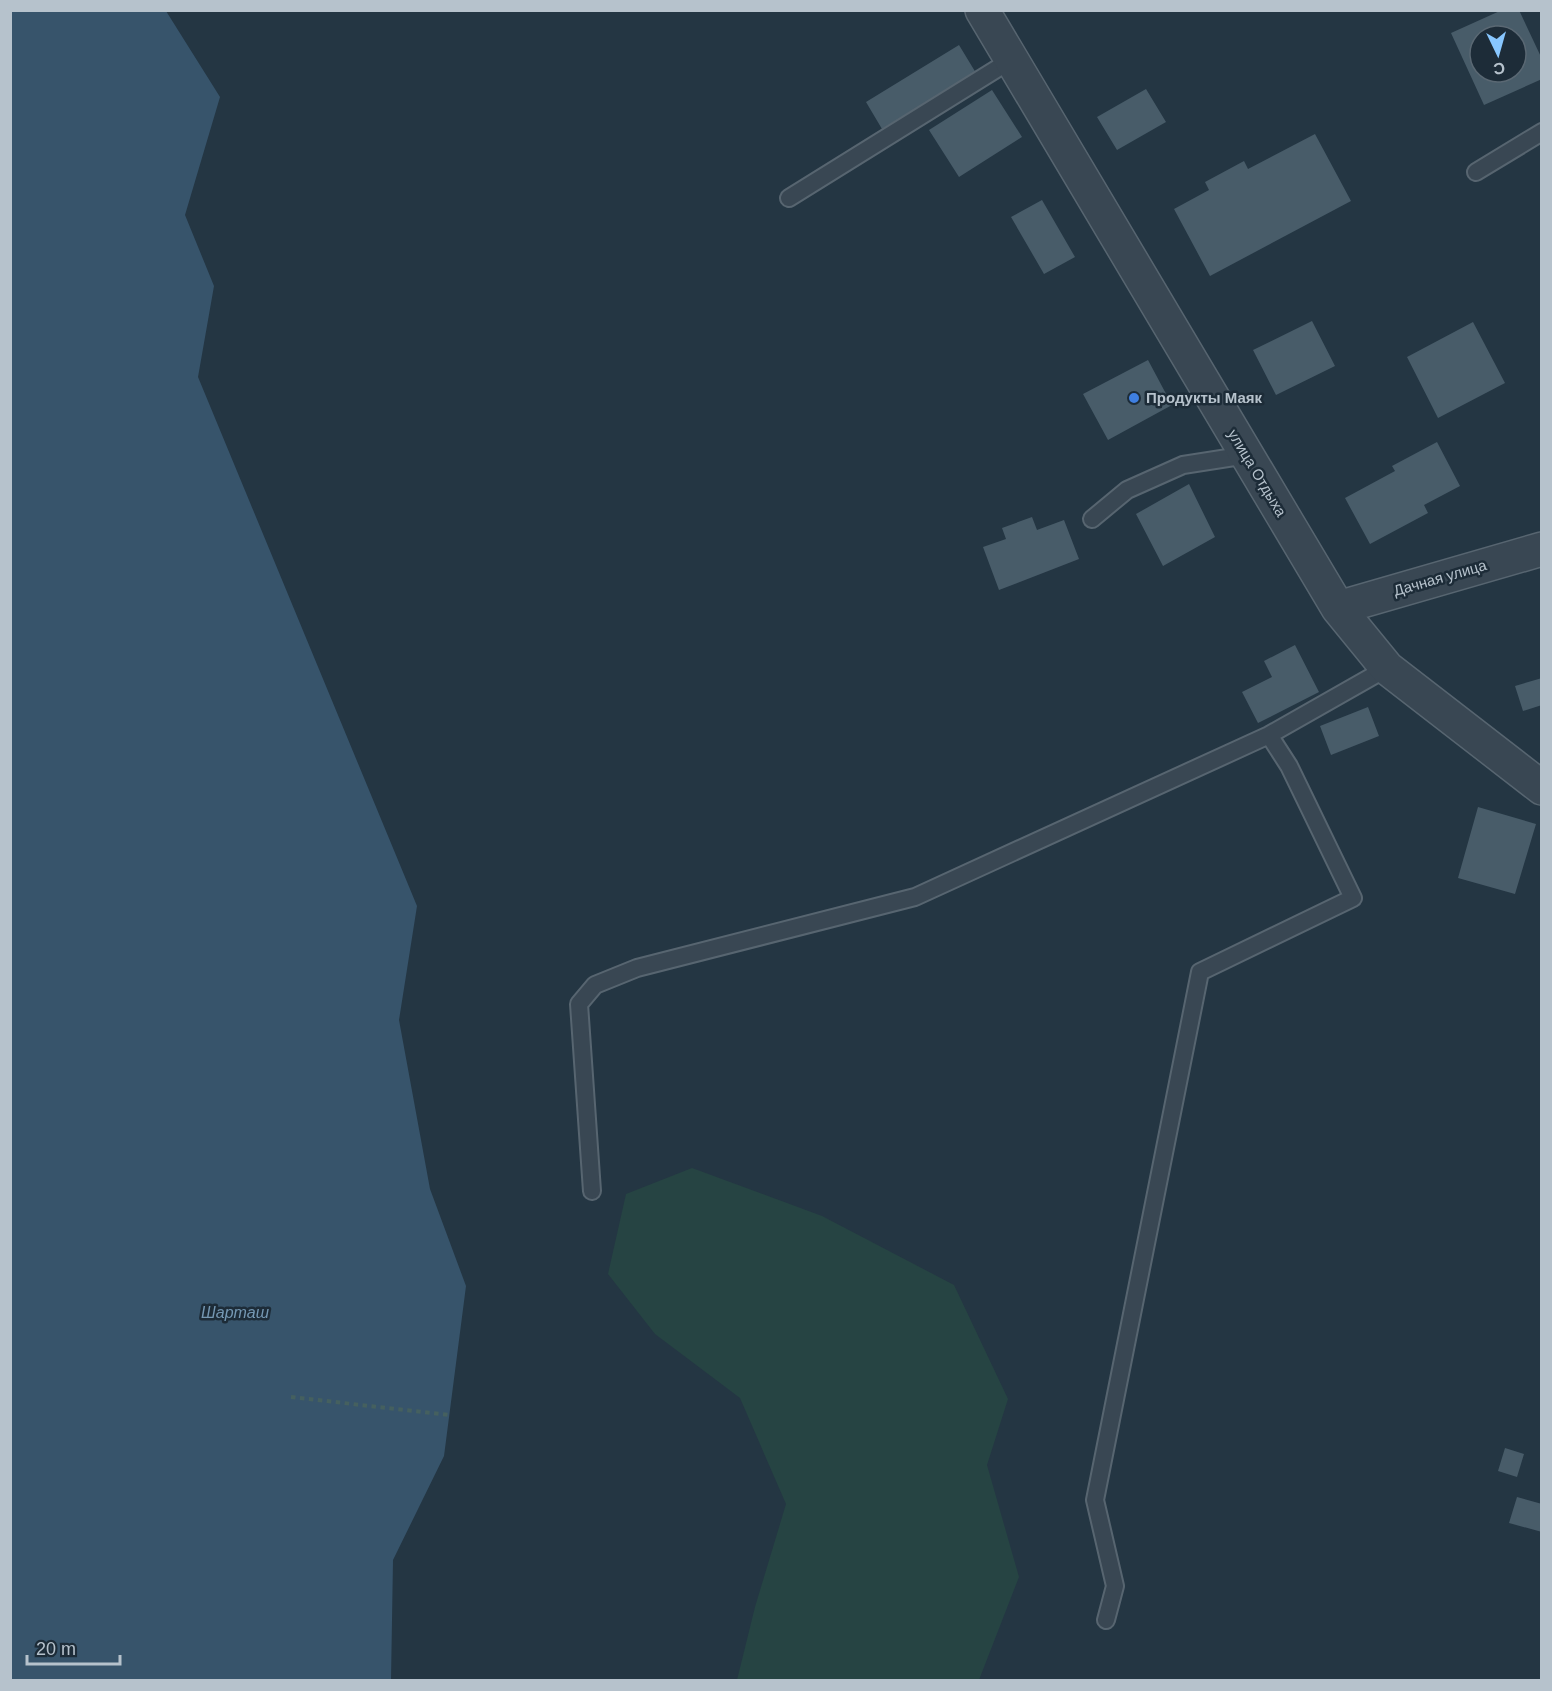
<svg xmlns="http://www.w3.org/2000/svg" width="1552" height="1691" viewBox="0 0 1552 1691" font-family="Arial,sans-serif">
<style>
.green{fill:#264443}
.water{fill:#37546b}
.building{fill:#485c69;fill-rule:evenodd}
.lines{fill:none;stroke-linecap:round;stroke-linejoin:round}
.service-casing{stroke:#576570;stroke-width:20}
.minor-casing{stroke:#576570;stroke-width:36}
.path{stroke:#45605f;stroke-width:4;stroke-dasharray:4.5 4.5;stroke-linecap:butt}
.service{stroke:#394753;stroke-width:16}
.minor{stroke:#394753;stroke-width:33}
.shop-dot{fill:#3f7fe0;stroke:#1d2c38;stroke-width:2}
.labels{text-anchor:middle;stroke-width:5;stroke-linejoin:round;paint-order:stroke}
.poi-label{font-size:15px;font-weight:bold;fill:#b6c2cc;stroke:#1d2c38;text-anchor:start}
.street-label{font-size:15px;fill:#b6c2cc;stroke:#1d2c38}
.water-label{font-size:16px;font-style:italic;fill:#7497b2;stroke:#1d2c38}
</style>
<rect width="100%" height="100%" fill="#243643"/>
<path class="green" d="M692,1168L822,1216L954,1285L1008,1399L987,1465L1019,1577L979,1680H737L755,1607L786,1504L740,1398L655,1334L608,1274L626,1194Z"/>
<path class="water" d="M11,10L166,11L220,97L185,215L214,286L198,377L417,906L399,1020L430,1189L466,1286L444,1456L393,1560L391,1680H11Z"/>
<path class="building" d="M1502,10H1519L1542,59V79L1484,105L1451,33ZM1480,36H1516V72H1480Z
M959,45L976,73L882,129L866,102Z
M1146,89L1166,122L1117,150L1097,117Z
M992,90L1022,137L959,177L929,130Z
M1315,134L1351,201L1210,276L1174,209L1209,190L1205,182L1244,161L1248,169Z
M1042,200L1075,257L1044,274L1011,217Z
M1312,321L1335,366L1276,395L1253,350Z
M1473,322L1505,383L1438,418L1407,357Z
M1148,360L1172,405L1108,440L1083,394Z
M1437,442L1460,486L1424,505L1428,513L1370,544L1345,498L1395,471L1392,466Z
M1189,484L1215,537L1163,566L1136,514Z
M1032,517L1037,530L1064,520L1079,559L999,590L983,547L1006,539L1002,528Z
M1295,645L1319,692L1258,723L1242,692L1272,677L1264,661Z
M1542,678V705L1523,711L1515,686Z
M1368,707L1379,736L1331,755L1320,726Z
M1478,807L1536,824L1515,894L1458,878Z
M1505,1448L1524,1454L1517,1477L1498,1471Z
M1517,1497L1542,1504V1532L1509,1523Z"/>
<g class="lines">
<defs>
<path id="service" d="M1476,172L1542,132
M789,198L1011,60
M1092,519L1127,490L1183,465L1247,455
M592,1191L579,1004L595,985L637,968L915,897L1269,735L1387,668
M1106,1620L1115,1586L1095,1500L1200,972L1353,898L1289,766L1269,735"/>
<path id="minor" d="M982,10L1338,608L1387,668L1542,788
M1338,608L1542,549"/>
</defs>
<use href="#service" class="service-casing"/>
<use href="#minor" class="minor-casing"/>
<path class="path" d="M291,1397L449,1415"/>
<use href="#service" class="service"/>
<use href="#minor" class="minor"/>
</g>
<circle class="shop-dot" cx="1134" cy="398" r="6"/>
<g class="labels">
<g class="poi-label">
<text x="1146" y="403">Продукты Маяк</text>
</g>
<g class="street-label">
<text transform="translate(1257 473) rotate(59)" y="5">улица Отдыха</text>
<text transform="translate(1440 578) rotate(-16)" y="5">Дачная улица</text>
</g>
<g class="water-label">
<text x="235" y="1318">Шарташ</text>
</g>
</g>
<rect width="1552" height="1691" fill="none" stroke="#b6c2cc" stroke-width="24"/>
<g transform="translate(1498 54) rotate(175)"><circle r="28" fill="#1d2c38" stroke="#5a6873" stroke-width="1.5"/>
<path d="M0-4.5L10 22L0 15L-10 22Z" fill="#88c7ff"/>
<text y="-9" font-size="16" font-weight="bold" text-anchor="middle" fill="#b6c2cc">С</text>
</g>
<path d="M27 1655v9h93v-9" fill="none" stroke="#b6c2cc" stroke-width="3"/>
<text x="36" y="1655" font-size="18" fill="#b6c2cc" stroke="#1d2c38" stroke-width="4.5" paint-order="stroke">20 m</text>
</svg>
